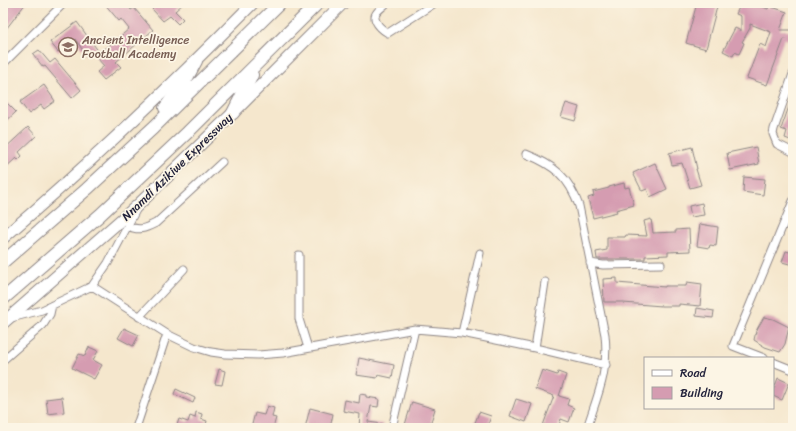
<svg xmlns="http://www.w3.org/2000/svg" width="796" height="431" viewBox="0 0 796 431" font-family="Sriracha,sans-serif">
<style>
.building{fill:#d59cb1}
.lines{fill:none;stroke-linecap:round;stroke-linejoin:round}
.minor-casing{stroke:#8c8484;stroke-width:9}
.trunk-casing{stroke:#8c8484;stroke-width:13}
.motorway-casing{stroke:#8c8484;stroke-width:14}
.minor{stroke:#fff;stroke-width:7}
.trunk{stroke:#fff;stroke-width:11}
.motorway{stroke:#fff;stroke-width:12}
.labels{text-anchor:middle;stroke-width:3.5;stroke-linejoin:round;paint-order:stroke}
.education-label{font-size:12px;fill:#785e54;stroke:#fcf5e5;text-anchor:start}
.street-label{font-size:12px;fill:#22223b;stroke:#fcf5e5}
</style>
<rect width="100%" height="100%" fill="#fcf5e5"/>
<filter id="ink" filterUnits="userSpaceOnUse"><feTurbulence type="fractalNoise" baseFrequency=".025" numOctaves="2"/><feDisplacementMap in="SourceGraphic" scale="8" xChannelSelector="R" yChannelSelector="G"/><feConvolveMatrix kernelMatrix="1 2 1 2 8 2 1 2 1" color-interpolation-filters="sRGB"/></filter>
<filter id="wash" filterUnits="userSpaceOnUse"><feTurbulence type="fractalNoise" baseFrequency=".012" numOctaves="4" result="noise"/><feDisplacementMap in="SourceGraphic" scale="16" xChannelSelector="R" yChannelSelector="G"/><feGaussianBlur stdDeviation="0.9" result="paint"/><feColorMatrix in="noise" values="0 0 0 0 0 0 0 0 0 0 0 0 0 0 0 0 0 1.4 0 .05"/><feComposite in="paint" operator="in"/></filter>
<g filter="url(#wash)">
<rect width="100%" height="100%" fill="#f5e7cd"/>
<g id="blocks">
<path class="building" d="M3,3H26L3,33Z
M104,3H125L131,10L134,8L153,30L116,62L121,67L104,80L97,72L104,66L92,52L87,56L75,39L58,52L50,42L77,22L99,52L104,48L105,49L129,29L121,19L119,21Z
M158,3H184L175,11L183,19L178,24L170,16L163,21L152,9Z
M697,3H718L706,49L686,43Z
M741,3H757L756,4L768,9L769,6L787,12L780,30H793L792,40L784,39L767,85L747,78L760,44L766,47L771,32L750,24V28L742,42L744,43L739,54L735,52L733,56L723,51L735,28L741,31V16L736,14Z
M39,50L50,63L55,59L81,90L72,98L45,66L43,67L33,54Z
M44,85L55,101L44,109L41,105L29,114L20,102Z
M792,98H793V141L785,138L787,131L781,129Z
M3,99L16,112L3,124Z
M566,103L579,107L575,121L561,117Z
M28,127L36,136L19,152L22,156L18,160L16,158L3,170V150Z
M692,147L697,169H696L701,185L690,188L682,163L672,165L669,153Z
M756,147L759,164L730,170L727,153Z
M655,163L667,189L650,197L647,189L642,191L633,173Z
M744,177L765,179L763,195L743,192Z
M624,183L625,188L629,187L634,205L616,210L617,212L593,218L588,198L594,196L593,192L609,188V187Z
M702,203L704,215L691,217L689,206Z
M651,219L653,233L676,232V230L689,229L690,251L668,252V255L645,256V259H597L596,252L607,250V237H625L626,235L647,236L644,221Z
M700,224L718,227L716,246L710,245L709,248L697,246Z
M786,251L793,253V265L782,262Z
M617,278V283L665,287V286H686L687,282L702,284L700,306L679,304V306H662L623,303L624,302H604L603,279Z
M697,308L714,311L713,318L696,316Z
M764,317L773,319L789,327L785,344L780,352L765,347L754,340L756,331Z
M124,328L139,335L133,346L118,338Z
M89,347L98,351L93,360L102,365L94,379L72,368L79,354L85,356Z
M359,358L394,365L392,378L378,375L377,378L356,375Z
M219,369L225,371L222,385L215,384Z
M542,370L557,375L558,372L566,375L559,396L569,399L567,405L574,408L569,422L561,419L558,428H542L554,396L535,389Z
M778,378L789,383L782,400L773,396V391Z
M176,389L195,398L193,403L174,394Z
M360,394L366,395V397L379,399L378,407L371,406L368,422L383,424V428H359L360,414L343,411L345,400L359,403Z
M62,397L64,412L48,414L46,399Z
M516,399L532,404L526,422L510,416Z
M412,402L435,409L429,428H404Z
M267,406L274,408L272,417L276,418L273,428H251L255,413L264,415Z
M310,408L333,414L330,428H305Z
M196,412L202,414L201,419L207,421L205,428H176L179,419L188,422L190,416L195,418Z
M479,412L491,416L487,428H473Z"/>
</g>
</g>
<g filter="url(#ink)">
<use href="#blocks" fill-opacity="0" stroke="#8c8484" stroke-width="1"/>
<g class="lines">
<defs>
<path id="minor" d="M387,3C378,11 369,15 380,27C382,29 384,31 388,33L435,3
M3,64L64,3
M793,74L774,129L773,134L777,144L793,152
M526,154C554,165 569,177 579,206L605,335C609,371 598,394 587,428
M127,226C139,231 144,229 156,223L222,162
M299,255V319L308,348
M590,263L603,265L661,264
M92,286L167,334L194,347L211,352L225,354L258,355L283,353L415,329L462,333L535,348L606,365
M139,317L184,269
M11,318L42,310L92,286L108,263L136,210
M462,333L480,253
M535,348L545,282
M764,358L733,346L793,201
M3,360L43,325L50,314L52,305
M773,362L793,370
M136,428L167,334
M392,428L415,329"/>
<path id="trunk" d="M3,238C90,164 173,84 253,3
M3,323L138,205L233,113L343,3"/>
<path id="motorway" d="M165,108L188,76L196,61
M233,113L252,75
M3,262L87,189L153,128L280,3
M3,299L100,215L188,132L318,3"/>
</defs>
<use href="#minor" class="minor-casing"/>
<use href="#trunk" class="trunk-casing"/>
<use href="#motorway" class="motorway-casing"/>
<use href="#minor" class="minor"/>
<use href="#trunk" class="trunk"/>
<use href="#motorway" class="motorway"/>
</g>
</g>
<defs>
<symbol id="school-ring" viewBox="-11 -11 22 22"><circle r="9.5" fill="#fcf5e5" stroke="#8d6e63" stroke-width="1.5"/><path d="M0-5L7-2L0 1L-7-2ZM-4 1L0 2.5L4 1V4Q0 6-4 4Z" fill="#8d6e63"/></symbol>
</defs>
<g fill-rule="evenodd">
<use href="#school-ring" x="57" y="36" width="22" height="22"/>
</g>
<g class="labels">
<g class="education-label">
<text x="82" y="44">Ancient Intelligence<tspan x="82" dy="14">Football Academy</tspan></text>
</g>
<g class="street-label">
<text transform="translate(177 167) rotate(-44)" y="4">Nnamdi Azikiwe Expressway</text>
</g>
</g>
<rect width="796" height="431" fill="none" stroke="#fcf5e5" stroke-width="16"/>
<rect x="644" y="357" width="130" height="52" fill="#fcf5e5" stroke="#a5a1a1"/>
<rect x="652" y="370" width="20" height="6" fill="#ffffff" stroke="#a5a1a1"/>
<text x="680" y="377" font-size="12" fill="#22223b">Road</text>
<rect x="652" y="387" width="20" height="12" fill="#d59cb1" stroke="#a5a1a1"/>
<text x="680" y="397" font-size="12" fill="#22223b">Building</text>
</svg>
